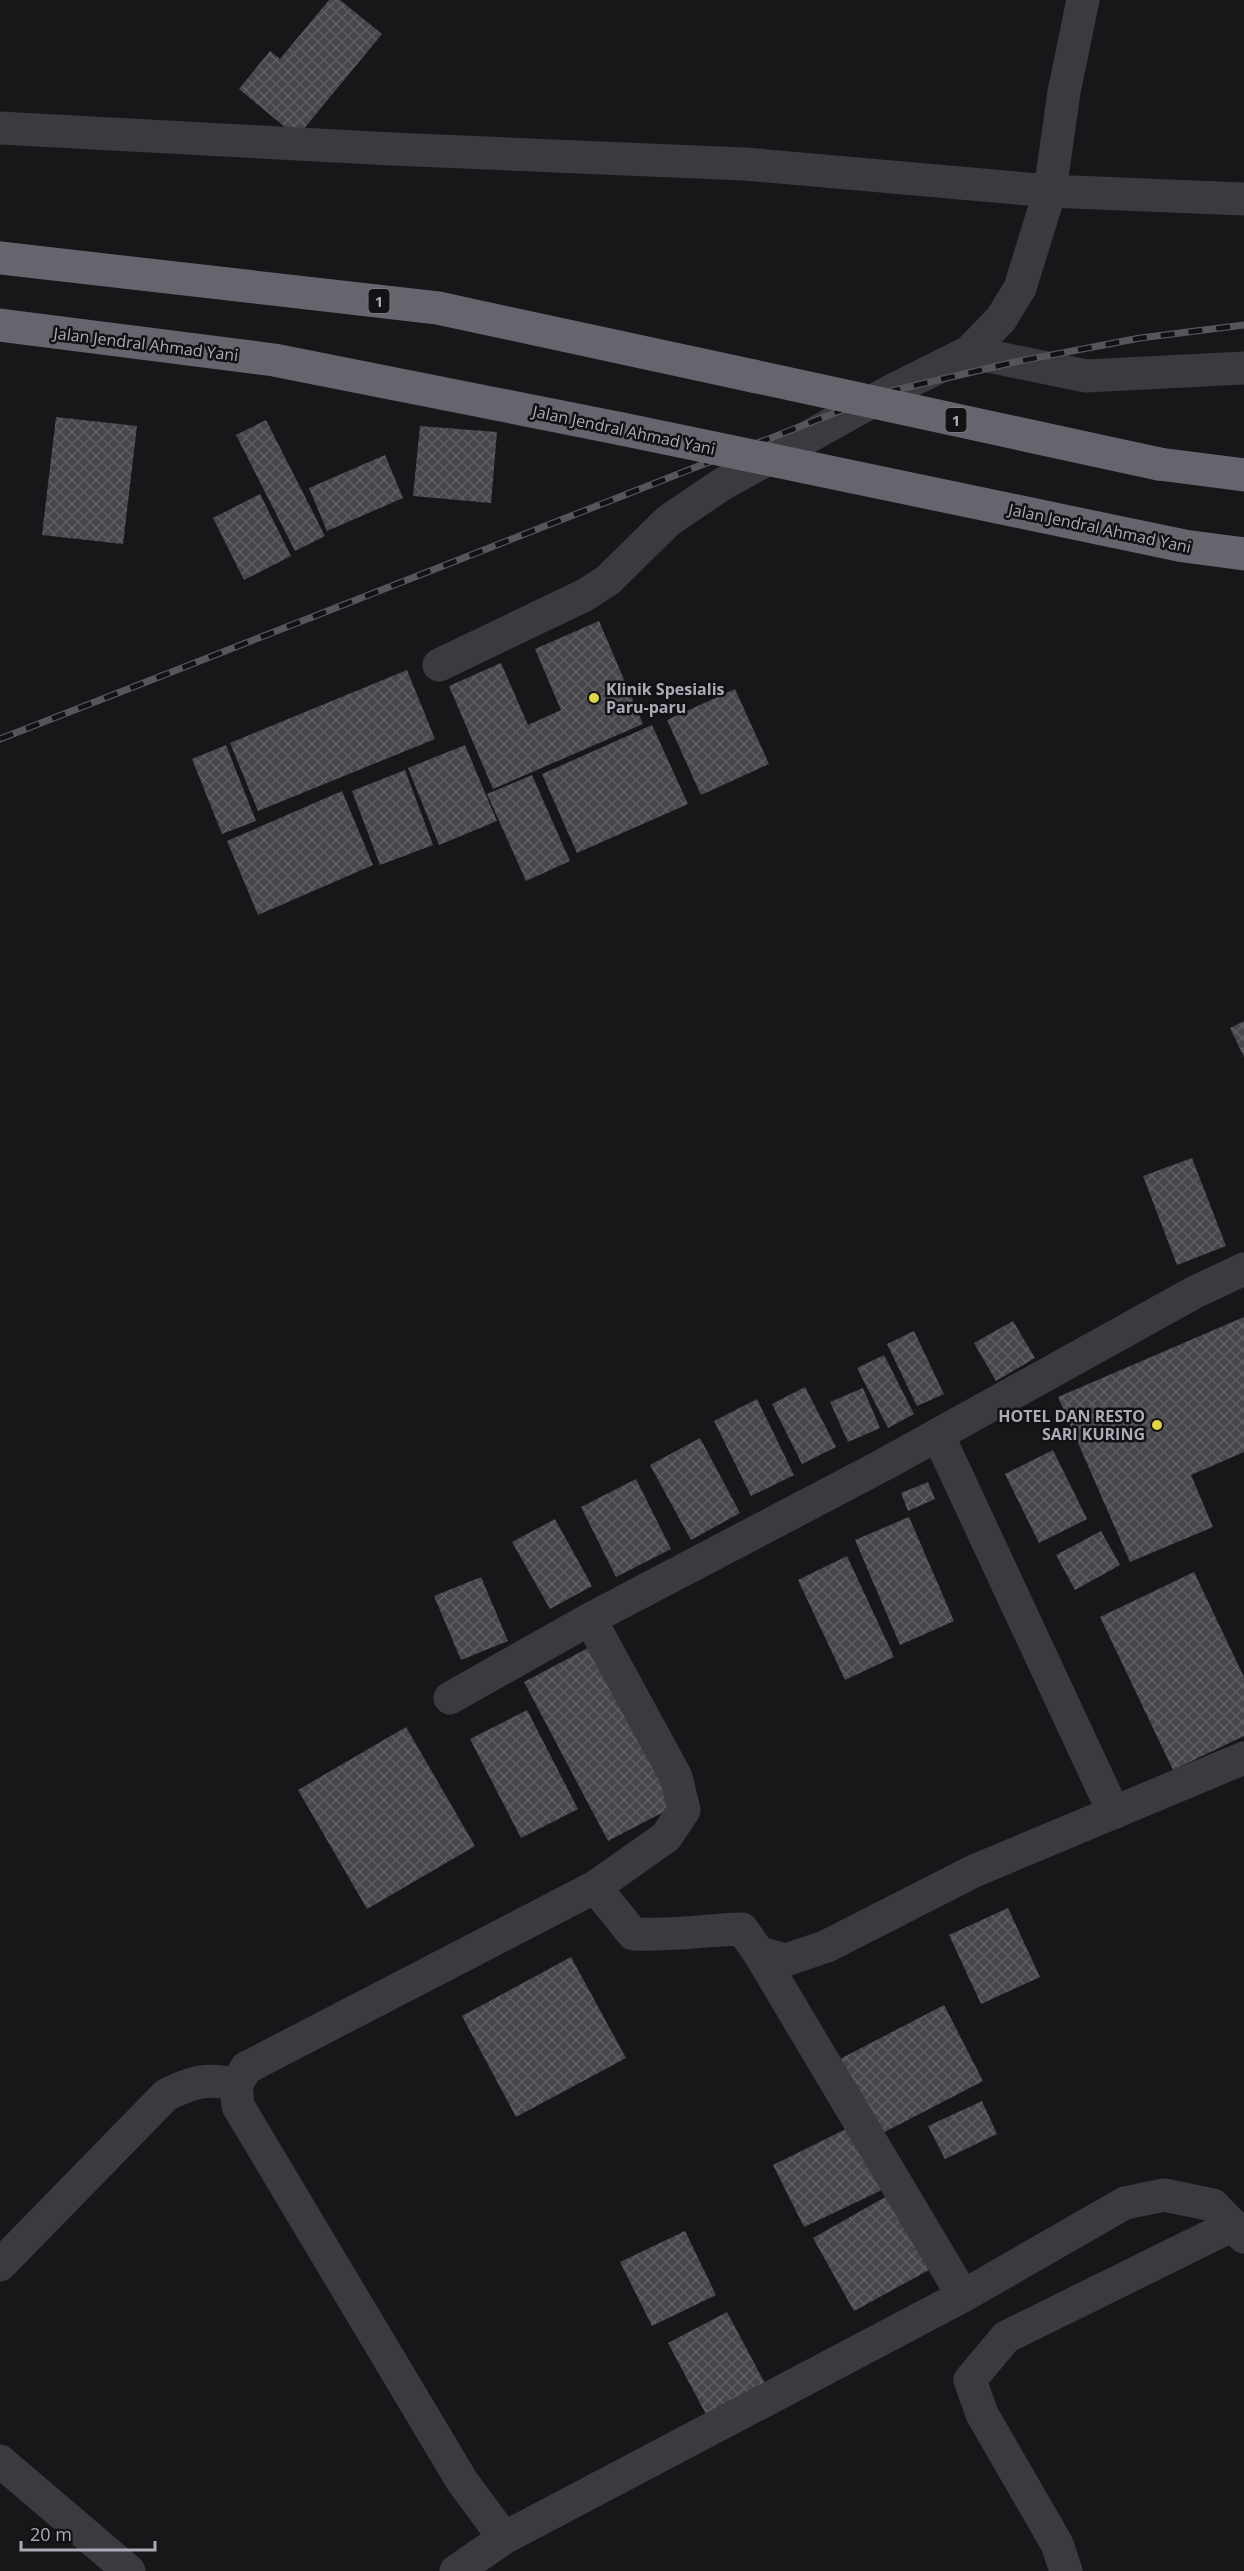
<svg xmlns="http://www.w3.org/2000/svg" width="1244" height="2571" font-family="'Open Sans',sans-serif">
<defs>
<pattern id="building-cross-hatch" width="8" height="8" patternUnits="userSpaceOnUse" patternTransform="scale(1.5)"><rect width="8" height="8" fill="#47464b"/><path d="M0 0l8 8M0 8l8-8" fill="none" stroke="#5f5e63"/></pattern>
</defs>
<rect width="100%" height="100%" fill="#171719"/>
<path fill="url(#building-cross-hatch)" d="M329 0H340L382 34 297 137 239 89 270 51 280 59Z
M56 417 137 426 123 544 42 535Z
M266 420 325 536 295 551 236 435Z
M420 426 497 432 491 503 413 496Z
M385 455 403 498 327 531 309 488Z
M260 494 291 556 244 580 213 518Z
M599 621 643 724 493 789 449 686 501 663 528 725 561 710 535 649Z
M407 670 435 739 258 811 230 743Z
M735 689 769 764 701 795 667 720Z
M652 725 688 804 577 853 542 774Z
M226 745 256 821 222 834 192 759Z
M465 745 497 821 439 845 408 768Z
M405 770 433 845 380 865 352 791Z
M532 775 570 861 526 881 487 794Z
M342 791 373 865 258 915 227 841Z
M1244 1021V1057L1230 1028Z
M1192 1158 1226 1246 1177 1265 1143 1176Z
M1244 1317V1452L1191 1475 1213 1527 1130 1562 1058 1397Z
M1013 1321 1035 1358 996 1381 974 1343Z
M914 1331 944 1394 917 1406 887 1344Z
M884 1355 914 1414 888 1428 857 1368Z
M805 1387 836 1447 802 1464 772 1404Z
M863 1388 880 1428 848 1442 830 1402Z
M757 1399 794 1475 751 1496 714 1421Z
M700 1438 740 1513 691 1540 650 1465Z
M1053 1450 1087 1519 1039 1543 1005 1474Z
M636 1479 671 1549 616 1577 581 1507Z
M928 1482 935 1499 908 1511 901 1493Z
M909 1517 954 1621 900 1645 855 1540Z
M555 1519 592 1586 550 1609 512 1542Z
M1101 1531 1120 1565 1075 1590 1056 1555Z
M847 1556 894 1657 845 1680 798 1580Z
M1194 1572 1244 1677V1736L1173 1770 1100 1617Z
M481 1577 508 1641 461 1660 434 1596Z
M590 1647 675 1806 608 1841 524 1682Z
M527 1710 578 1809 521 1838 470 1739Z
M406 1727 475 1846 367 1909 298 1790Z
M1008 1908 1040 1977 981 2004 949 1935Z
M571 1957 626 2058 516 2117 462 2016Z
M944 2005 983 2081 879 2135 840 2059Z
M982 2101 997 2134 945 2159 928 2126Z
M852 2126 884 2189 804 2227 773 2165Z
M887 2196 929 2270 854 2311 813 2238Z
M685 2231 716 2295 652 2326 620 2262Z
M727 2312 768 2389 709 2420 668 2343Z"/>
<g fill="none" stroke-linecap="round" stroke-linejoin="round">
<path stroke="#3b3a3f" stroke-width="33" d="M0 128 392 149 745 164 1050 191 1244 199
M969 352 1086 376 1244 368
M439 665 585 595 608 580 668 521 721 485 891 391 969 352 1001 319 1020 288 1050 191 1064 92 1083 0
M938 1435 1114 1813
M450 1698 590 1619 885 1464 1195 1292 1244 1269
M595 1887 633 1934C670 1936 706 1930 742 1929L759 1953 786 1960 827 1946 974 1871 1244 1758
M759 1953 963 2296
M0 2265 166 2095C192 2082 208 2077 236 2085
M0 2461 129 2571
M504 2538 963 2296 1125 2203 1164 2195 1213 2205 1244 2237
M456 2571 504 2538 462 2481 238 2106 236 2085 246 2068 595 1887 666 1837 684 1810 676 1777 590 1619
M1066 2571 1057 2544 982 2414 970 2380 1006 2337 1233 2225"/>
<path stroke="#65656e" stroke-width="33" d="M0 258 438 308 753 376
M0 325 274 360 622 429
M767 459 1184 546 1244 554
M1159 464 1244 475"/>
<g stroke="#55565c" stroke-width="7">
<path id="rail" d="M0 739 891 391 1015 362 1140 338 1244 325"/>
</g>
<use href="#rail" stroke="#121214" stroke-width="4.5" stroke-dasharray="14" stroke-linecap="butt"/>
<path stroke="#65656e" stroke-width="33" d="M753 376 1159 464
M622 429 767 459"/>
</g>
<g fill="#e0d548" stroke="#121214" stroke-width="2">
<circle cx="594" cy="698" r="6"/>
<circle cx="1157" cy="1425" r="6"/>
</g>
<g text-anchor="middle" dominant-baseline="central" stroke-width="5" stroke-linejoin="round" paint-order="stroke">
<g fill="#121214" stroke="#7c7d86" stroke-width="1.5">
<rect x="368.5" y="289" width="21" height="24" rx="4.5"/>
<rect x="945.5" y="408" width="21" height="24" rx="4.5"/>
</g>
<g font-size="15" font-weight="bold" fill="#aaabb7">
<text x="379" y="301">1</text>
<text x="956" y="420">1</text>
</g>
<g font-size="16" fill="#aaabb7" stroke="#121214">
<text transform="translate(146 344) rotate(7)">Jalan Jendral Ahmad Yani</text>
<text transform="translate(624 430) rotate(12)">Jalan Jendral Ahmad Yani</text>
<text transform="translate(1100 528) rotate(12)">Jalan Jendral Ahmad Yani</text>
</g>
<g font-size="16" font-weight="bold" fill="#aaabb7" stroke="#121214" text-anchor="start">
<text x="606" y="689">Klinik Spesialis<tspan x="606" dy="18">Paru-paru</tspan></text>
<text x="1145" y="1416" text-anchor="end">HOTEL DAN RESTO<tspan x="1145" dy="18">SARI KURING</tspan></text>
</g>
</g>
<path d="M21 2541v9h134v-9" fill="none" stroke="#aaabb7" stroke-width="3"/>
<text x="30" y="2541" font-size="18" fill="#aaabb7" stroke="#121214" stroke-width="4.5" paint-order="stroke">20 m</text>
</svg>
